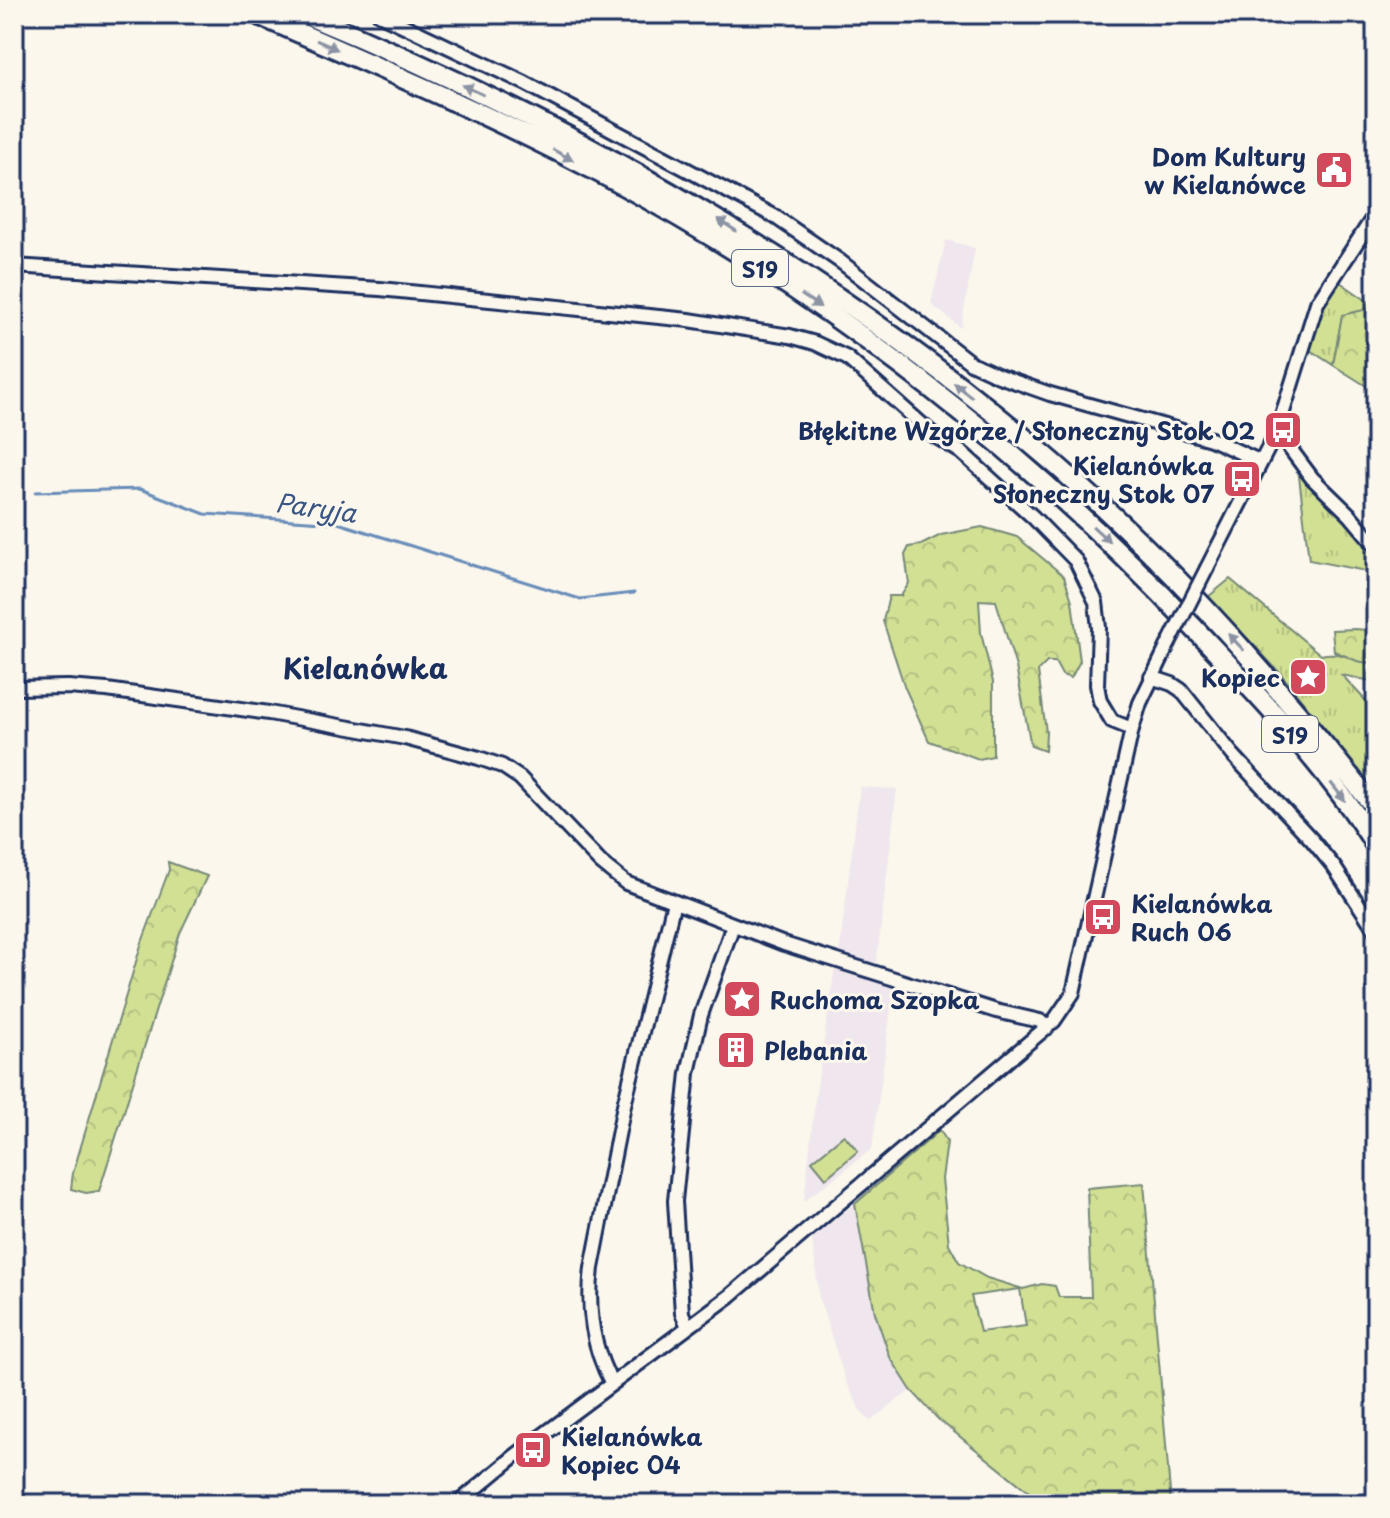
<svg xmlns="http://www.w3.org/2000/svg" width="1390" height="1518" font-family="'Playpen Sans',sans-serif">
<defs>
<pattern id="grass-tufts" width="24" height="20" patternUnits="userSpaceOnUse" patternTransform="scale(2)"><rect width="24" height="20" fill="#d1e093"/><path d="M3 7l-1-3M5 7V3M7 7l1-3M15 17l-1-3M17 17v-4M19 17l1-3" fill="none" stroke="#b3c081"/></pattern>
<pattern id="forest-crowns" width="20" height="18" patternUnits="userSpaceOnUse" patternTransform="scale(2)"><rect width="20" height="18" fill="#d1e093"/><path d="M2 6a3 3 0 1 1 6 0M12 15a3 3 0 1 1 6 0" fill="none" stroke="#b3c081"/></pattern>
</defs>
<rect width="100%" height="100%" fill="#fbf7ec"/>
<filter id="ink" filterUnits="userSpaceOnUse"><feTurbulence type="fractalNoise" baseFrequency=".0125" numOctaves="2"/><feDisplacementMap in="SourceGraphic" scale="16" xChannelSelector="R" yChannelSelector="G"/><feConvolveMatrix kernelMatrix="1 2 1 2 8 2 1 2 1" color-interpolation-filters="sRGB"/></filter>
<g filter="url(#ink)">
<path fill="#f0e6ed" d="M946 240 975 248 961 328 931 304Z
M860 787 897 789 876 967 839 954Z
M835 967 894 987 872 1149 804 1201 815 1100Z
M855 1204 875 1313 890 1357 911 1390 870 1421 860 1410 845 1379 819 1298 812 1238Z"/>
<path fill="url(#grass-tufts)" stroke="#768878" stroke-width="2" d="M1340 282 1376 307 1342 316 1333 365 1310 350C1316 327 1321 300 1340 282Z
M1298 468 1376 553V573L1309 560Z
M1230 579 1321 655C1340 650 1354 661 1373 664L1376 662V682L1342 675 1366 701 1376 703V792L1281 674 1208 597Z"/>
<path fill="url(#forest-crowns)" stroke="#768878" stroke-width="2" fill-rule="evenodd" d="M1376 307V392L1333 365 1342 315Z
M982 527 1017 537 1064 576 1072 601 1080 661 1071 678 1062 675 1055 662H1047L1038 671 1046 732 1045 751 1031 746 1016 667 996 601 979 600 981 633 993 682V756L979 759 929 741 905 688 883 621 889 596H901L909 583 905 555 909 547 921 545 941 535Z
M1356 629 1376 631V662L1374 664 1357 661 1334 651 1332 630Z
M168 862 207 876 180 933 99 1191 86 1193 71 1189 73 1173 141 945 169 870Z
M940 1130 947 1142 942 1179 949 1244 959 1262 987 1278 1023 1289 1042 1284 1055 1286 1059 1297H1091L1087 1188 1144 1183 1171 1504H1044L938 1419 911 1390 890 1357 875 1313 855 1204ZM1020 1289 1026 1326 980 1332 971 1296Z"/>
<path fill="#d1e093" stroke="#768878" stroke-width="2" d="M844 1135 858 1151 826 1178 812 1161Z"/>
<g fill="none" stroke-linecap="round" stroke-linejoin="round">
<path stroke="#678cb9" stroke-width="3" d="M35 492 140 489 205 514 338 523 580 599 634 593
M14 493H18"/>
<g stroke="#1b2f5e" stroke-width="18">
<path id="minor" d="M379 14 525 83 774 216 841 262 971 363 999 376 1050 394 1211 439 1261 462
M14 266 380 289 689 320 790 336 815 343 847 358 935 436 961 452 1033 517 1076 561 1096 602 1099 628 1097 685 1100 701 1112 721 1132 729
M1277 431 1312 478 1350 515 1376 546
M1207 568 1277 431 1317 303 1376 213
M1151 677 1172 684 1181 690 1233 755 1312 840 1334 867 1376 931
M14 688 68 687 107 690 269 713 405 738 479 758 502 766 520 778 601 863 626 883 784 944 996 1011 1040 1021 1047 1028
M688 1327 682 1313 675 1201 688 1073 701 1015 733 925
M612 1384C593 1349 587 1308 592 1268L624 1105 674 902
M457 1504 515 1456 730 1296 1054 1021 1073 993 1132 729 1140 703 1167 647"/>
</g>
<g stroke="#1b2f5e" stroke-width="24">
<path id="highway" d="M256 14C378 67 500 119 617 182 832 299 1026 451 1194 628 1257 694 1329 769 1376 846
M304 14C597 135 869 292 1103 507 1203 599 1292 703 1376 809"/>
</g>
<use href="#minor" stroke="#fbf7ec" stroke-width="12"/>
<use href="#highway" stroke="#fbf7ec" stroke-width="18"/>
<g stroke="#1b2f5e" stroke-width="18" stroke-linecap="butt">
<path id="minor-bridge" d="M1167 647 1207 568"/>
</g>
<use href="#minor-bridge" stroke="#fbf7ec" stroke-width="12"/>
</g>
<defs><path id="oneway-solid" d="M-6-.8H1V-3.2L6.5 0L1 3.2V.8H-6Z" transform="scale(2)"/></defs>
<g fill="#8b93a5">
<use href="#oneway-solid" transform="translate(327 45) rotate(24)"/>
<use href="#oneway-solid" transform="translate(473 90) rotate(-155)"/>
<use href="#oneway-solid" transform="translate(563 155) rotate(28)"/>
<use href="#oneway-solid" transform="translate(727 225) rotate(-147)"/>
<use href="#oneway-solid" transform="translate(811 301) rotate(33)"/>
<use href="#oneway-solid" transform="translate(963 390) rotate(-142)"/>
<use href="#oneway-solid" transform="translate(1101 534) rotate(43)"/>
<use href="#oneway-solid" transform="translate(1236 642) rotate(-133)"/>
<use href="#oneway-solid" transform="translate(1338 792) rotate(52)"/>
</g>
</g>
<defs>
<g id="civic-square" transform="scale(2)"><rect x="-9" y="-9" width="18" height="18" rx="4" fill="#d1495b" stroke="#fbf7ec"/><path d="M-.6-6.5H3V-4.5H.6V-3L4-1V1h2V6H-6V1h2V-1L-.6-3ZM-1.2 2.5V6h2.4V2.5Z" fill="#fff"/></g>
<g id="bus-square" transform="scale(2)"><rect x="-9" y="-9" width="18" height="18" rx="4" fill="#d1495b" stroke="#fbf7ec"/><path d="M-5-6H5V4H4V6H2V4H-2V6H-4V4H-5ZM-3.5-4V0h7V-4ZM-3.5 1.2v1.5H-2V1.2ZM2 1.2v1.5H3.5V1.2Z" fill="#fff"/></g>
<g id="sight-square" transform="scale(2)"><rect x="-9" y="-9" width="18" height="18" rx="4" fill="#d1495b" stroke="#fbf7ec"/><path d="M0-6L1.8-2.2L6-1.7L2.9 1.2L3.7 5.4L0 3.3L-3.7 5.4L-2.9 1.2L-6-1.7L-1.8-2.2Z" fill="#fff"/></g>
<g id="building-square" transform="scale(2)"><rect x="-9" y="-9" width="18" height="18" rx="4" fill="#d1495b" stroke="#fbf7ec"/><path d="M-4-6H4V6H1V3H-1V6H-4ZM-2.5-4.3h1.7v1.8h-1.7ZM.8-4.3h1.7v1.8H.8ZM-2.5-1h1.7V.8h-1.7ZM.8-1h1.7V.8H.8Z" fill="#fff"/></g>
</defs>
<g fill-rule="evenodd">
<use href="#civic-square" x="1334" y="170"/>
<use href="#bus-square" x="1283" y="430"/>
<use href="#bus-square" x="1242" y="479"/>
<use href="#sight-square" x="1308" y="677"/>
<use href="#bus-square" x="1103" y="917"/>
<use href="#sight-square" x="742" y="999"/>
<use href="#building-square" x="736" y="1050"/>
<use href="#bus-square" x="533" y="1450"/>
</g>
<g text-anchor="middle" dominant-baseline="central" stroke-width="6" stroke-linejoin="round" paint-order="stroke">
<g fill="#fbf7ec" stroke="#5e6b89" stroke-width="2">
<rect x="732" y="250" width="56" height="36" rx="6"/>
<rect x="1262" y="716" width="56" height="36" rx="6"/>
</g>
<g font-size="22" font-weight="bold" fill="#1b2f5e">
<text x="760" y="268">S19</text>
<text x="1290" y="734">S19</text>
</g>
<g font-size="24" font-weight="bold" fill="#1b2f5e" stroke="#fbf7ec" text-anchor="end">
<text x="1306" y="156">Dom Kultury<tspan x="1306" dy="28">w Kielanówce</tspan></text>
<text x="1255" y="430">Błękitne Wzgórze / Słoneczny Stok 02</text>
<text x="1214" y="465">Kielanówka<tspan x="1214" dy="28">Słoneczny Stok 07</tspan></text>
<text x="1280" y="677">Kopiec</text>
<text x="1131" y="903" text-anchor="start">Kielanówka<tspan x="1131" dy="28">Ruch 06</tspan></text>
<text x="770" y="999" text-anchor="start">Ruchoma Szopka</text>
<text x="764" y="1050" text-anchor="start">Plebania</text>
<text x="561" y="1436" text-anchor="start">Kielanówka<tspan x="561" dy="28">Kopiec 04</tspan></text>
</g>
<g font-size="26" font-style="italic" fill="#3a5684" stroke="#fbf7ec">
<text transform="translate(316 507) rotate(8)">Paryja</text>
</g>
<g font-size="28" font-weight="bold" fill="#1b2f5e" stroke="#fbf7ec">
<text x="365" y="667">Kielanówka</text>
</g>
</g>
<rect width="1390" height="1518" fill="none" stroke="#fbf7ec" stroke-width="48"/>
<rect x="24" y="24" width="1342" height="1470" fill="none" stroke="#1b2f5e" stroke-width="3" filter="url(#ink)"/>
</svg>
